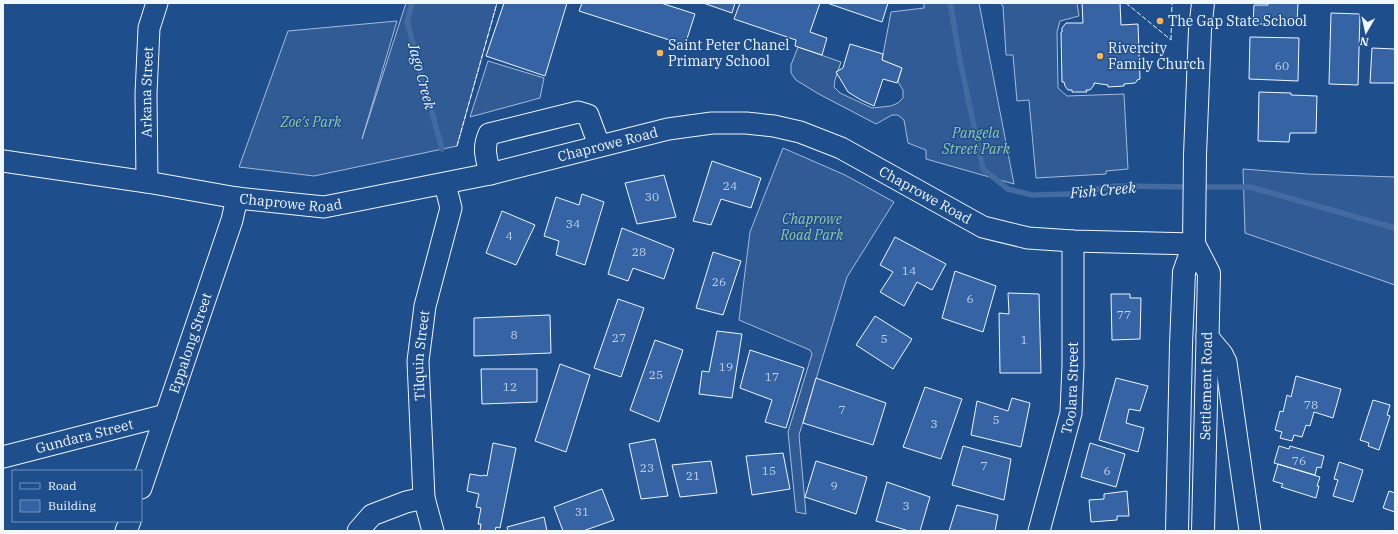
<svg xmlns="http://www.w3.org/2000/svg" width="1398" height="534" font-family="'IBM Plex Serif',serif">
<rect width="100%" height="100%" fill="#1f4e8c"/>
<path fill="#305b95" stroke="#a8bbd7" d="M406 3H497L457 146 314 176 239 167 288 31 397 21 362 139Z
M924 3H979L1014 184 926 159V150L908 143 904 120 898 115H892L876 124 817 93 796 80 791 73V65L798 47 841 62 835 80 834 87 840 93 872 108 891 106 898 103 903 98V90L898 82 902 68 882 60 891 12 924 8Z
M1000 3H1077L1079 16 1060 21 1057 32 1058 88 1067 96 1124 94 1128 169 1106 171V174L1036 178 1029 100 1017 101 1013 55H1006L1003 6Z
M488 61 544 78 540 98 470 117Z
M783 148 845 175 894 202 847 277 799 435 806 514 796 512 788 432 812 354 810 350 739 320 750 232Z
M1243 169 1308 174 1395 177V285L1245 233Z"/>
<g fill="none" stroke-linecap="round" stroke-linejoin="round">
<path stroke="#446ba0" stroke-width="5.5" d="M412 3 407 22 442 149
M950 3 960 60 983 169 1008 189 1032 195 1068 194 1116 186 1190 187
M1199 187H1250L1395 228"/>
</g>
<path fill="#3563a3" stroke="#f2f6ff" d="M504 3H567L545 76 486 56Z
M582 3H661L695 14 685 45 579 11Z
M703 3H735L732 13Z
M740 3H820L810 32 827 38 822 55 795 46 796 40 734 19Z
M827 3H888L882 22Z
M1082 3H1120L1121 25 1138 24 1140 79 1137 80V81L1135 83 1124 84V86L1108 87V85L1094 83V85L1090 90H1086L1087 92H1072V90H1068L1065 86 1064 82H1062L1061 32H1062V28L1066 23H1083Z
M1268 3H1298L1297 24H1253L1254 5H1268Z
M1331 13 1360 14 1358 85 1329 84Z
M1250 37 1299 38 1298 81 1249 79Z
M850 44 883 54 882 60 902 68 897 83 883 79 874 106 861 100 848 92 836 72 843 68Z
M1372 48 1395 49V83H1370Z
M1259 92 1291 93V95L1317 96 1316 133H1290L1289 142 1258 141Z
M712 161 761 178 751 208 721 199 711 225 693 221Z
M664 175 676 217 637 224 625 183Z
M582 194 604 202 585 265 556 255 559 241 544 236 556 197 579 205Z
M502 211 535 225 516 265 486 253Z
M622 228 674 249 664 279 633 268 628 281 608 274Z
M895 237 946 264 932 290 917 282 904 306 880 292 893 272 880 265Z
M713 252 741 261 723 315 696 308Z
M955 271 996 286 983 332 942 318Z
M1008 293 1039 294 1041 373H1000L999 313 1009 314Z
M1111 294H1130V298H1141L1140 339 1112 340Z
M618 299 644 308 621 377 594 368Z
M550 315 551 353 474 356V318Z
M875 316 912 339 893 369 856 345Z
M717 331 742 334 732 398 699 394 702 371 709 372Z
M655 340 683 350 659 422 630 410Z
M750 350 804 368 786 428 765 422 772 400 740 388Z
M560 364 590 375 566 452 535 441Z
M481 369H537V402L482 404Z
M1296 376 1341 389 1333 418 1314 412 1310 426 1306 425 1302 437 1294 435 1292 441 1280 438 1282 432 1275 430 1280 411 1283 412 1287 395 1291 397Z
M816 378 886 403 873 445 803 423Z
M1116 378 1148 386 1140 411 1129 409 1126 423 1144 428 1138 452 1099 440Z
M925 387 962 399 941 459 903 447Z
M1012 398 1030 403 1021 447 971 435 977 401 1008 411Z
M1373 400 1390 405 1387 415 1390 416 1379 450 1368 446 1369 443 1360 440Z
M655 439 668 496 641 499 629 444Z
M493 443 516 448 500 528 496 527 495 531H480L481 524H478L481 508 476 507 479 494 467 491 470 474 482 476 483 475 487 476Z
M1090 443 1125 454 1116 487 1081 477Z
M963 446 1011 459 1004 500 952 485Z
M1279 446 1289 449 1290 446 1324 456 1321 468 1317 467 1315 475 1274 463Z
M783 453 790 489 752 495 746 456Z
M711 461 717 493 680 497 672 465Z
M816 461 867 477 856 514 805 497Z
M1339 462 1363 470 1353 502 1333 496 1338 480 1334 479Z
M1278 464 1320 477 1317 486H1319L1316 498 1281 487 1283 484 1273 481Z
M887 482 930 497 920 531H909L876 521Z
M602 489 614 520 583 531H563L554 507Z
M1127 491 1129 516H1117V520L1091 522 1089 500 1104 499V494Z
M1389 491 1395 493V512L1383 508Z
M957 505 998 515 995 531H949Z
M544 517 547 531H508L507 527Z"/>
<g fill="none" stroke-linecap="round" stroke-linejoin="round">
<g stroke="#f2f6ff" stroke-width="23">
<g id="minor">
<path id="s1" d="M3 161 147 182 237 198 324 207 490 174 668 129 712 123H746L774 126 800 132 841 148 983 227 1028 238 1073 241 1194 244"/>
<path d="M490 174C487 159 482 149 489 134L578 112 588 115 599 145"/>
<path id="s2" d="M147 182 146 94 149 28 157 3"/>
<path d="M1207 336 1222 354 1226 362 1250 531"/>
<path id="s3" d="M3 457 166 415"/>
<path id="s4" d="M141 488 232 220 237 198"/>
<path d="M126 531 130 521"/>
<path d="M358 531 372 515 406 502 424 498"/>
<path id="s5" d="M433 531 424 498 418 361 425 306 451 208 445 184"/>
<path id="s6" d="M1039 531 1071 413 1073 365V241"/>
</g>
</g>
<g stroke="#f2f6ff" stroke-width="24">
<path id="major" d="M1194 244 1209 273 1203 531
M1177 531 1181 345 1184 272 1194 244 1195 155 1200 30 1203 3"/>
</g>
<use href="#minor" stroke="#1f4e8c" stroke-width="21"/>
<use href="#major" stroke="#1f4e8c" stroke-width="22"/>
<path stroke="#f2f6ff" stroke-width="1" stroke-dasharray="5 2" stroke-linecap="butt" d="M1126 3 1171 40
M1171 40 1172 3
M457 146 497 3"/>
</g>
<g fill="#ffb74d" stroke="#1f4e8c" stroke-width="1.5">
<circle cx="1160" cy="21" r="4"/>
<circle cx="660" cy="53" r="4"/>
<circle cx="1100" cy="56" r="4"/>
</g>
<g text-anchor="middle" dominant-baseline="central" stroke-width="3" stroke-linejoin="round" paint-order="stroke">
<g font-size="12" fill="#c3d1e8">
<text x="1282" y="65">60</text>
<text x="730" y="185">24</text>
<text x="652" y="196">30</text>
<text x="573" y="223">34</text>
<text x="509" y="235">4</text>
<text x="639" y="251">28</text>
<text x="909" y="270">14</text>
<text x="719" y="281">26</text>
<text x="970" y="298">6</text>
<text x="1124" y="314">77</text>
<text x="514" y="334">8</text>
<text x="619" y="337">27</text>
<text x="884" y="338">5</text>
<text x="1024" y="339">1</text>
<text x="726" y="366">19</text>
<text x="656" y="374">25</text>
<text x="772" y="376">17</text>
<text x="510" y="386">12</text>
<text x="1311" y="404">78</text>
<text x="842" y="409">7</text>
<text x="996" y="419">5</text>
<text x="934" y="423">3</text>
<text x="1299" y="460">76</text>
<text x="984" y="465">7</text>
<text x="647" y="467">23</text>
<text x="769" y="470">15</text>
<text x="1107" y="470">6</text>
<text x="693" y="475">21</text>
<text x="834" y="485">9</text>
<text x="906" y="505">3</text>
<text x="582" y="511">31</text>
</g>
<g font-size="14" fill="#f2f6ff" stroke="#1f4e8c" text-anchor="start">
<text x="1168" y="21">The Gap State School</text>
<text x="668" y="45">Saint Peter Chanel<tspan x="668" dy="16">Primary School</tspan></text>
<text x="1108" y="48">Rivercity<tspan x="1108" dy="16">Family Church</tspan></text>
</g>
<g font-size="14" fill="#f2f6ff" stroke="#1f4e8c">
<text stroke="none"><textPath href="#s2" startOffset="90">Arkana Street</textPath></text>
<text stroke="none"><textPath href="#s1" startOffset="615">Chaprowe Road</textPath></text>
<text stroke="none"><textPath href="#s1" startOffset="951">Chaprowe Road</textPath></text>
<text stroke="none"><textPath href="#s1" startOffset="291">Chaprowe Road</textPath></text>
<text stroke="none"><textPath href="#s4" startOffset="153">Eppalong Street</textPath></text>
<text stroke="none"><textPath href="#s5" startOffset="177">Tilquin Street</textPath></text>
<text transform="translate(1206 386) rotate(-89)">Settlement Road</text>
<text stroke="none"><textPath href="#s6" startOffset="147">Toolara Street</textPath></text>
<text stroke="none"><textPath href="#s3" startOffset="84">Gundara Street</textPath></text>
</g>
<g font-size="14" font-style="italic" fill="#97c8a6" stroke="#1f4e8c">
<text x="311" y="122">Zoe's Park</text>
<text x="976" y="133">Pangela<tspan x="976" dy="16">Street Park</tspan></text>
<text x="812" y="219">Chaprowe<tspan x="812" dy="16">Road Park</tspan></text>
</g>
<g font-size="15" font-style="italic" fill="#f2f6ff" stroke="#1f4e8c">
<text transform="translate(422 76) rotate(75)">Jago Creek</text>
<text transform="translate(1103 190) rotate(-5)">Fish Creek</text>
</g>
</g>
<rect width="1398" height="534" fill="none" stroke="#f2f6ff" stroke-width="8"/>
<rect x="12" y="470" width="130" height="52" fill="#1f4e8c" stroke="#7391ba"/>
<rect x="20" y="483" width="20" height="6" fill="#1f4e8c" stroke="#7391ba"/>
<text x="48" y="490" font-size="12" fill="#f2f6ff">Road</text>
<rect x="20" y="500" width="20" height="12" fill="#3563a3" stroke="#7391ba"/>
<text x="48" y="510" font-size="12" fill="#f2f6ff">Building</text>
<g transform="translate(1366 32) rotate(189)" stroke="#1f4e8c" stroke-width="3" paint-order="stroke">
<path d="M0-3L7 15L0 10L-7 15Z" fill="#f2f6ff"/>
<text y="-6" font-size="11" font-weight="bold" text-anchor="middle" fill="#f2f6ff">N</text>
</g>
</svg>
